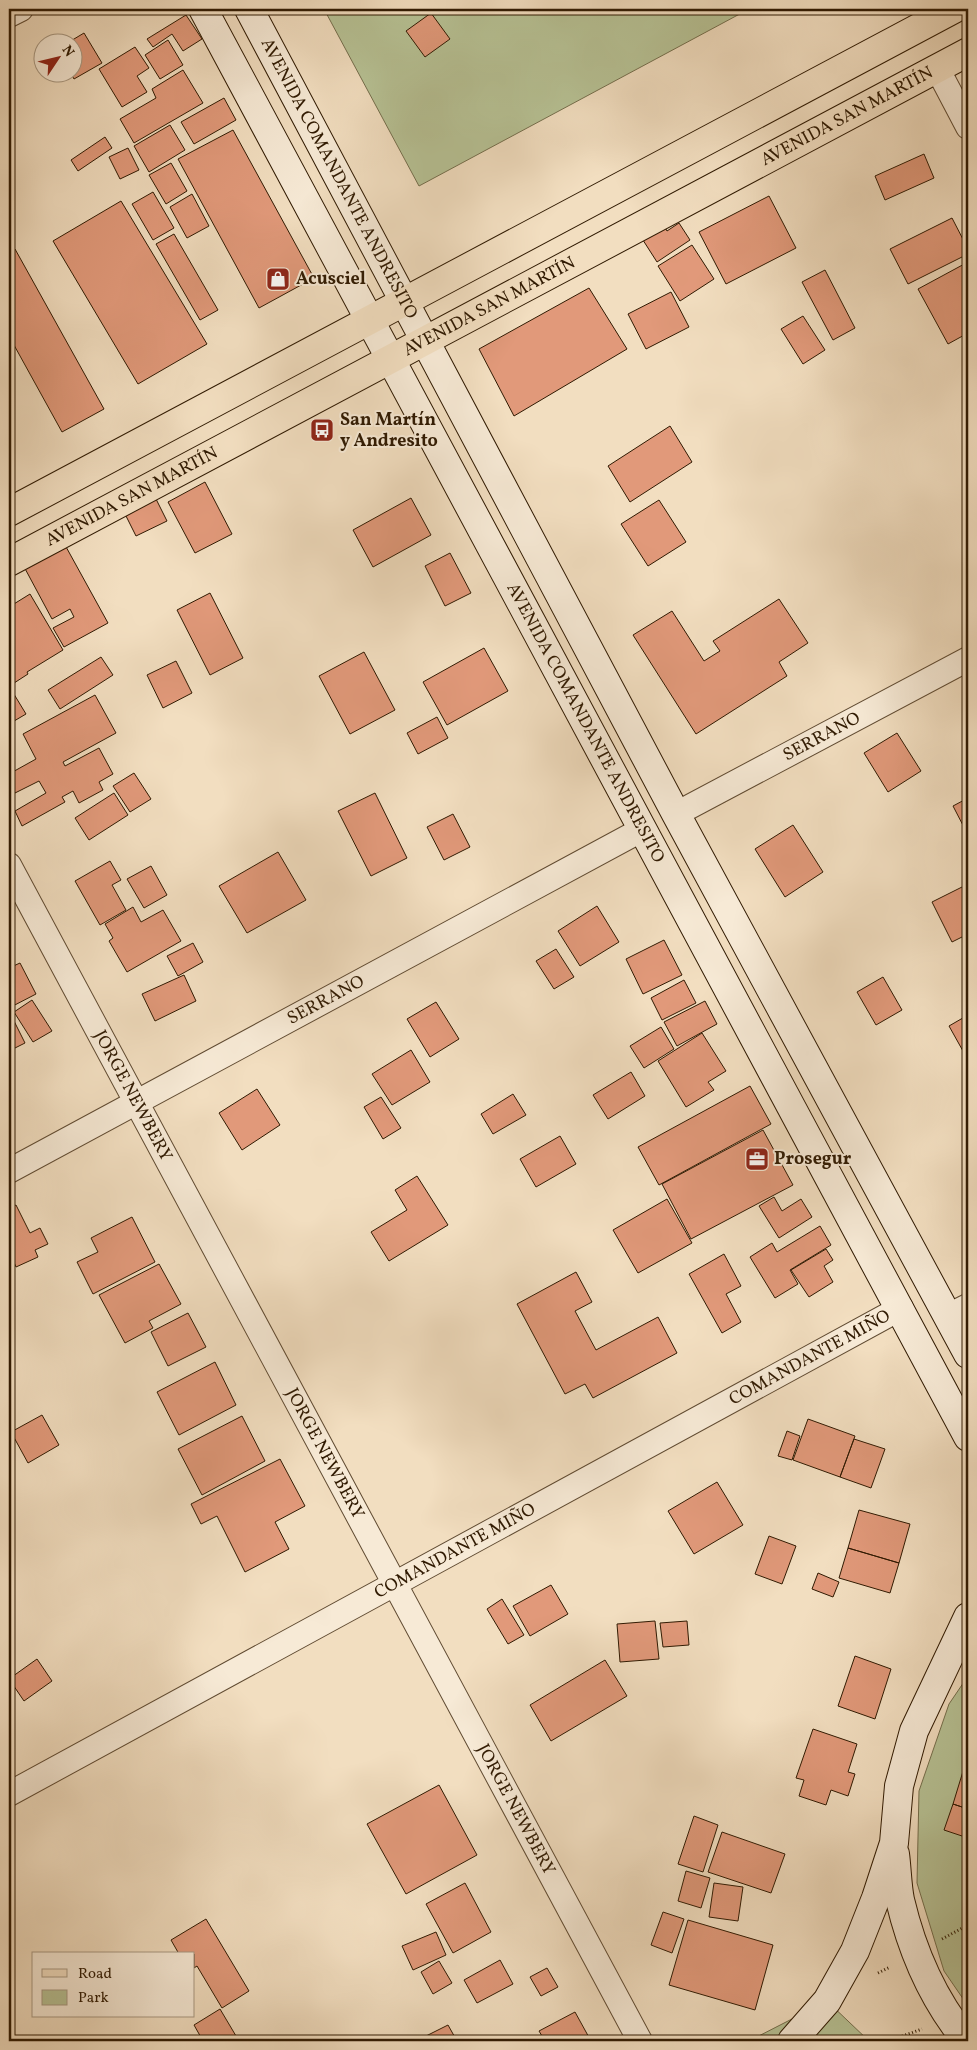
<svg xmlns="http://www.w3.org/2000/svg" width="977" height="2050" font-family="Vollkorn,serif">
<rect width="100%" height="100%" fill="#f2dec0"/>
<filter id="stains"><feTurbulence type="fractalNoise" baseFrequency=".004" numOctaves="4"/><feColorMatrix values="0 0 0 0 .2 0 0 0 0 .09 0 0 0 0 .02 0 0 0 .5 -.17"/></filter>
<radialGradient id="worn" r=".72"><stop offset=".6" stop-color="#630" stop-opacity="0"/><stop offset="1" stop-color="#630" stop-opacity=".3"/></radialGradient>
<path fill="#b7c295" stroke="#746e4c" d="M324 9H749L419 186Z
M968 1676V2006L944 1971 917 1883 919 1791 949 1704Z
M827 2001 869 2041H749Z"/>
<path fill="#e1997a" stroke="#301a02" d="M431 13 450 39 425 57 406 31Z
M186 15 202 39 183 51 172 34 153 47 147 39Z
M84 33 102 63 74 79 70 72H72V42H69Z
M168 40 183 65 160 79 145 55Z
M135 47 149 68 137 76 147 92 122 107 99 69Z
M183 70 203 103 134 143 120 119 156 98 152 89Z
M224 98 236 120 194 144 181 122Z
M170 125 185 150 149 172 134 146Z
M233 130 314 278 259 308 178 159Z
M105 137 112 148 78 171 71 160Z
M128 148 139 170 120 179 109 157Z
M924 154 934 178 885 200 875 176Z
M171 163 187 191 166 204 149 175Z
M153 192 174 228 153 240 132 204Z
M192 194 209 226 187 238 170 207Z
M769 196 796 248 726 284 699 232Z
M121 201 207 344 138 384 53 241Z
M952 218 968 249V254L908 284 890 249Z
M679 223 690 240 657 262 641 237 663 224 667 231Z
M174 234 218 310 200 320 156 244Z
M692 245 714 279 680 301 658 266Z
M15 249 104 409 62 432 9 336V253Z
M968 262V333L948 344 918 289Z
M825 270 855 328 833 340 802 282Z
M589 288 627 349 514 416 479 349Z
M671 292 689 327 646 349 628 314Z
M803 316 825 350 803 364 781 329Z
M670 426 692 462 630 502 608 466Z
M205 482 232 534 195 553 168 502Z
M154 495 167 521 136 536 123 510Z
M411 498 431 535 373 567 353 530Z
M659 500 686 542 648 566 621 524Z
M65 545 108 623 64 647 53 628 74 617 70 609 52 619 22 563Z
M450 553 471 593 445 606 425 566Z
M210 593 243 658 210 675 177 610Z
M30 594 63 650 27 672 28 674 11 685 9 681V607Z
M779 599 808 643 779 662 787 676 696 734 633 635 672 611 704 661 720 651 713 641Z
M484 648 508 691 447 725 423 682Z
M364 652 395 710 350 734 319 676Z
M101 657 113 675 60 709 48 690Z
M176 661 192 693 163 708 147 675Z
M9 686 26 714 9 724Z
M95 695 116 733 63 762 65 766 99 748 113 774 99 782 103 790 79 803 73 791 62 797 65 802 22 826 15 811 46 793 39 781 15 793 9 781V774L36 759 23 734Z
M437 717 448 738 418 754 407 733Z
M897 733 921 771 888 792 864 753Z
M134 773 151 799 130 812 113 786Z
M114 793 128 815 89 840 75 818Z
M375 793 407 858 371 876 338 811Z
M968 798V835L953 806Z
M453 814 470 847 444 860 427 827Z
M793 825 823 872 785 897 755 849Z
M278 852 306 900 247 933 219 886Z
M110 861 121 880 112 885 126 910 100 925 75 881Z
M151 866 167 895 144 908 127 879Z
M968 884V934L952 942 932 902Z
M597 906 619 942 580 966 558 931Z
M133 907 141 922 163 910 181 941 127 972 109 941 113 938 105 924Z
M664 940 682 975 643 994 626 959Z
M193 943 203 962 178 976 167 956Z
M556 949 574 977 554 989 536 961Z
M20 963 36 994 9 1008V968Z
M184 975 196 1001 155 1021 142 994Z
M883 977 902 1010 876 1025 857 992Z
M684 980 696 1003 662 1020 651 998Z
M32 1000 52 1031 33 1042 14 1012Z
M705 1001 717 1024 677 1046 664 1022Z
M436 1002 459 1039 430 1057 407 1019Z
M9 1011 25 1043 9 1051Z
M968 1015V1060L949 1026Z
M661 1027 674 1049 644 1068 630 1046Z
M702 1033 726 1071 708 1082 714 1090 686 1107 658 1061Z
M411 1050 430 1082 392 1105 372 1074Z
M631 1072 645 1096 608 1119 593 1095Z
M750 1086 771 1124 659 1185 638 1147Z
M257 1089 280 1125 242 1150 219 1113Z
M513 1094 526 1115 493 1134 481 1114Z
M381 1097 401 1128 383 1139 364 1107Z
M763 1130 793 1185 691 1239 662 1184Z
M560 1136 576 1164 536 1187 520 1159Z
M417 1176 448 1225 389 1261 371 1232 407 1210 395 1190Z
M774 1197 782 1211 801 1199 812 1217 779 1238 759 1206Z
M667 1199 692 1243 638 1273 613 1230Z
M16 1205 30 1233 40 1228 48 1244 35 1250 38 1257 16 1267 9 1250V1208Z
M132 1217 155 1262 93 1294 77 1262 98 1252 91 1238Z
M820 1226 831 1245 790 1270 798 1284 775 1298 750 1257 772 1243 777 1252Z
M826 1249 833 1260 824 1266 833 1282 809 1297 791 1270Z
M724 1254 741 1286 726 1294 741 1322 722 1333 689 1274Z
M159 1264 181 1304 149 1321 153 1328 125 1343 99 1295Z
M576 1272 592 1302 575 1311 596 1350 658 1317 677 1353 593 1398 585 1384 565 1394 517 1304Z
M188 1313 206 1347 168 1366 151 1332Z
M215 1362 236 1405 179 1435 157 1392Z
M42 1415 59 1445 28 1463 11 1432Z
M242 1416 265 1461 202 1495 178 1449Z
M808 1419 855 1436 840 1477 793 1460Z
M787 1431 800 1436 792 1460 778 1456Z
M854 1439 885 1449 871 1488 840 1477Z
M280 1459 305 1506 275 1522 289 1549 245 1572 217 1516 201 1524 191 1504Z
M717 1482 743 1525 694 1554 668 1511Z
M859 1510 910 1524 899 1563 848 1548Z
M769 1536 796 1546 782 1584 755 1574Z
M848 1548 899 1563 890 1593 839 1578Z
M818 1573 839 1582 833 1597 812 1589Z
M551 1585 568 1614 530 1636 513 1606Z
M502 1599 524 1635 508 1644 487 1609Z
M655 1621 659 1659 620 1662 617 1624Z
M687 1621 689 1645 663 1647 660 1623Z
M855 1656 891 1669 875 1719 838 1706Z
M37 1659 52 1681 24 1701 9 1679Z
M605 1660 627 1696 551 1741 530 1705Z
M813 1729 857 1744 848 1772 855 1774 848 1796 831 1790 826 1805 799 1796 804 1780 796 1778Z
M968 1755V1809L953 1804Z
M439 1785 477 1855 406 1894 367 1824Z
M953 1804 968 1809V1838L944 1830Z
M694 1816 718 1825 703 1872 678 1864Z
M722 1832 785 1854 771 1893 708 1872Z
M686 1871 710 1878 701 1908 678 1901Z
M465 1883 491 1932 453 1953 426 1904Z
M714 1883 743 1887 738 1921 709 1917Z
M663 1912 684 1919 672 1953 651 1945Z
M206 1919 249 1991 222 2008 197 1966 194 1968V1954H179L171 1940Z
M688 1920 773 1945 755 2010 669 1985Z
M436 1932 446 1955 413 1970 402 1946Z
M500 1960 513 1984 477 2003 464 1980Z
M439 1961 452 1983 433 1994 421 1972Z
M547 1968 558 1987 541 1996 530 1977Z
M220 2009 239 2041H203L194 2025Z
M575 2012 591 2041H545L539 2031Z
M448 2025 457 2041H416Z"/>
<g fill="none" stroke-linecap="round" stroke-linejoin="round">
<g stroke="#604b32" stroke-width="26">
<g id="street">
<path d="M9 15 21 9"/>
<path d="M937 68 968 127"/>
<path id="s1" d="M676 814 968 659"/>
<path id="s2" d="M9 865 640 2041"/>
<path id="s3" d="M9 1171 643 829"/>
<path d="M948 1316 968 1306"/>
<path id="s4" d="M9 1794 901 1308"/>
</g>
</g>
<g stroke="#301a02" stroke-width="30">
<g id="secondary">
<path id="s5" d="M203 9 968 1437"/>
<path id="s6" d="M249 9 676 814 968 1354"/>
<path d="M895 1854C897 1869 897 1885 900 1900 912 1951 934 2001 967 2041"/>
<path d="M792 2041 827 2001 855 1951 876 1898 894 1843 899 1786 914 1731 968 1617"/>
</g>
</g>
<g stroke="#301a02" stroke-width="30">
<g id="primary">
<path d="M9 512 954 9"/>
<path id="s7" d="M9 562 968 52"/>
</g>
</g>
<path stroke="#301a02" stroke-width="3" stroke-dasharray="1 2.5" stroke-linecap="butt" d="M942 1939 968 1925
M878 1973 890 1967
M889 2041 922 2029
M915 2041 926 2036"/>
<use href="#street" stroke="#f7ead6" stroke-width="24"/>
<use href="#secondary" stroke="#f7ead6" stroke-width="28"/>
<use href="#primary" stroke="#f2dec0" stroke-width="28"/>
</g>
<defs>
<g id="shop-square" transform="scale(1.25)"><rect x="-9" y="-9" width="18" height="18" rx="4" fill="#8f2418" stroke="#f7ead6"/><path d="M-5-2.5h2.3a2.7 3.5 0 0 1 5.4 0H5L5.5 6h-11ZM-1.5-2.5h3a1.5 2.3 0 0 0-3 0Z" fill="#fff"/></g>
<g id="bus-square" transform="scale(1.25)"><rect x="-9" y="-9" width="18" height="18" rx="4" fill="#8f2418" stroke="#f7ead6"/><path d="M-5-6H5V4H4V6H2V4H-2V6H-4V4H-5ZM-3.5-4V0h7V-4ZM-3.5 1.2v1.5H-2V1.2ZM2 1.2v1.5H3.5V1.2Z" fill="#fff"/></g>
<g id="office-square" transform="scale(1.25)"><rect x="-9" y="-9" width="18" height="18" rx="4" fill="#8f2418" stroke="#f7ead6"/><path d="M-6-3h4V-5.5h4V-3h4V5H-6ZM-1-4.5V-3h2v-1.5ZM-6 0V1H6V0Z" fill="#fff"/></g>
</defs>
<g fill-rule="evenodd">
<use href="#shop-square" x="278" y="279"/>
<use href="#bus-square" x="322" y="430"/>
<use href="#office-square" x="757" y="1159"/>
</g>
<g text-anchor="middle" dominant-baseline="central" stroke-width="4" stroke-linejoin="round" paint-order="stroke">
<g font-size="18" fill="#301a02" stroke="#f7ead6">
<text stroke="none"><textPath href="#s7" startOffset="949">AVENIDA SAN MARTÍN</textPath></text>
<text stroke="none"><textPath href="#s6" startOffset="192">AVENIDA COMANDANTE ANDRESITO</textPath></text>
<text stroke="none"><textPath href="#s7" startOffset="544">AVENIDA SAN MARTÍN</textPath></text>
<text stroke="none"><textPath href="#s7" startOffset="139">AVENIDA SAN MARTÍN</textPath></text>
<text stroke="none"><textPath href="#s5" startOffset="810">AVENIDA COMANDANTE ANDRESITO</textPath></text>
<text stroke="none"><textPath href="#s1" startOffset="165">SERRANO</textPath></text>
<text stroke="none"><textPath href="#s3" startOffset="360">SERRANO</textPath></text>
<text stroke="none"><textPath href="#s2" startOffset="262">JORGE NEWBERY</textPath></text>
<text stroke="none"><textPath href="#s4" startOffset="912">COMANDANTE MIÑO</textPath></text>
<text stroke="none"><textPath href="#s2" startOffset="668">JORGE NEWBERY</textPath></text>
<text stroke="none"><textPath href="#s4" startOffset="508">COMANDANTE MIÑO</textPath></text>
<text stroke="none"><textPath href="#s2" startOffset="1072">JORGE NEWBERY</textPath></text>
</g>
<g font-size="18" font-weight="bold" fill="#301a02" stroke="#f7ead6" text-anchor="start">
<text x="296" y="279">Acusciel</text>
<text x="340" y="420">San Martín<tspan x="340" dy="21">y Andresito</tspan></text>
<text x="774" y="1159">Prosegur</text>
</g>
</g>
<rect width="977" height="2050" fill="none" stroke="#f2dec0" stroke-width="30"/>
<rect x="10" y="10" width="957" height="2030" fill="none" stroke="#301a02" stroke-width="2.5"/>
<rect x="15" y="15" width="947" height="2020" fill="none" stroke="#301a02"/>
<rect x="32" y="1952" width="162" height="65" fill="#f7ead6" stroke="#a79781"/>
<rect x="42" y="1969" width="25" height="8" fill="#f2dec0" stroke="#a79781"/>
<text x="78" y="1978" font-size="15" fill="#301a02">Road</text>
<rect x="42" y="1990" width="25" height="15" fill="#b7c295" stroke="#a79781"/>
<text x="78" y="2002" font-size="15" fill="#301a02">Park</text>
<g transform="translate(58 58) rotate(55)"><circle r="24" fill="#f7ead6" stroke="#a79781"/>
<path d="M0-4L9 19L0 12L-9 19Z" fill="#8f2418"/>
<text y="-8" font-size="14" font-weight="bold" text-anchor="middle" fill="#301a02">N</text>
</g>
<rect width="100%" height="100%" filter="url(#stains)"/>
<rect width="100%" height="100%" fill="url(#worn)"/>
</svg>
